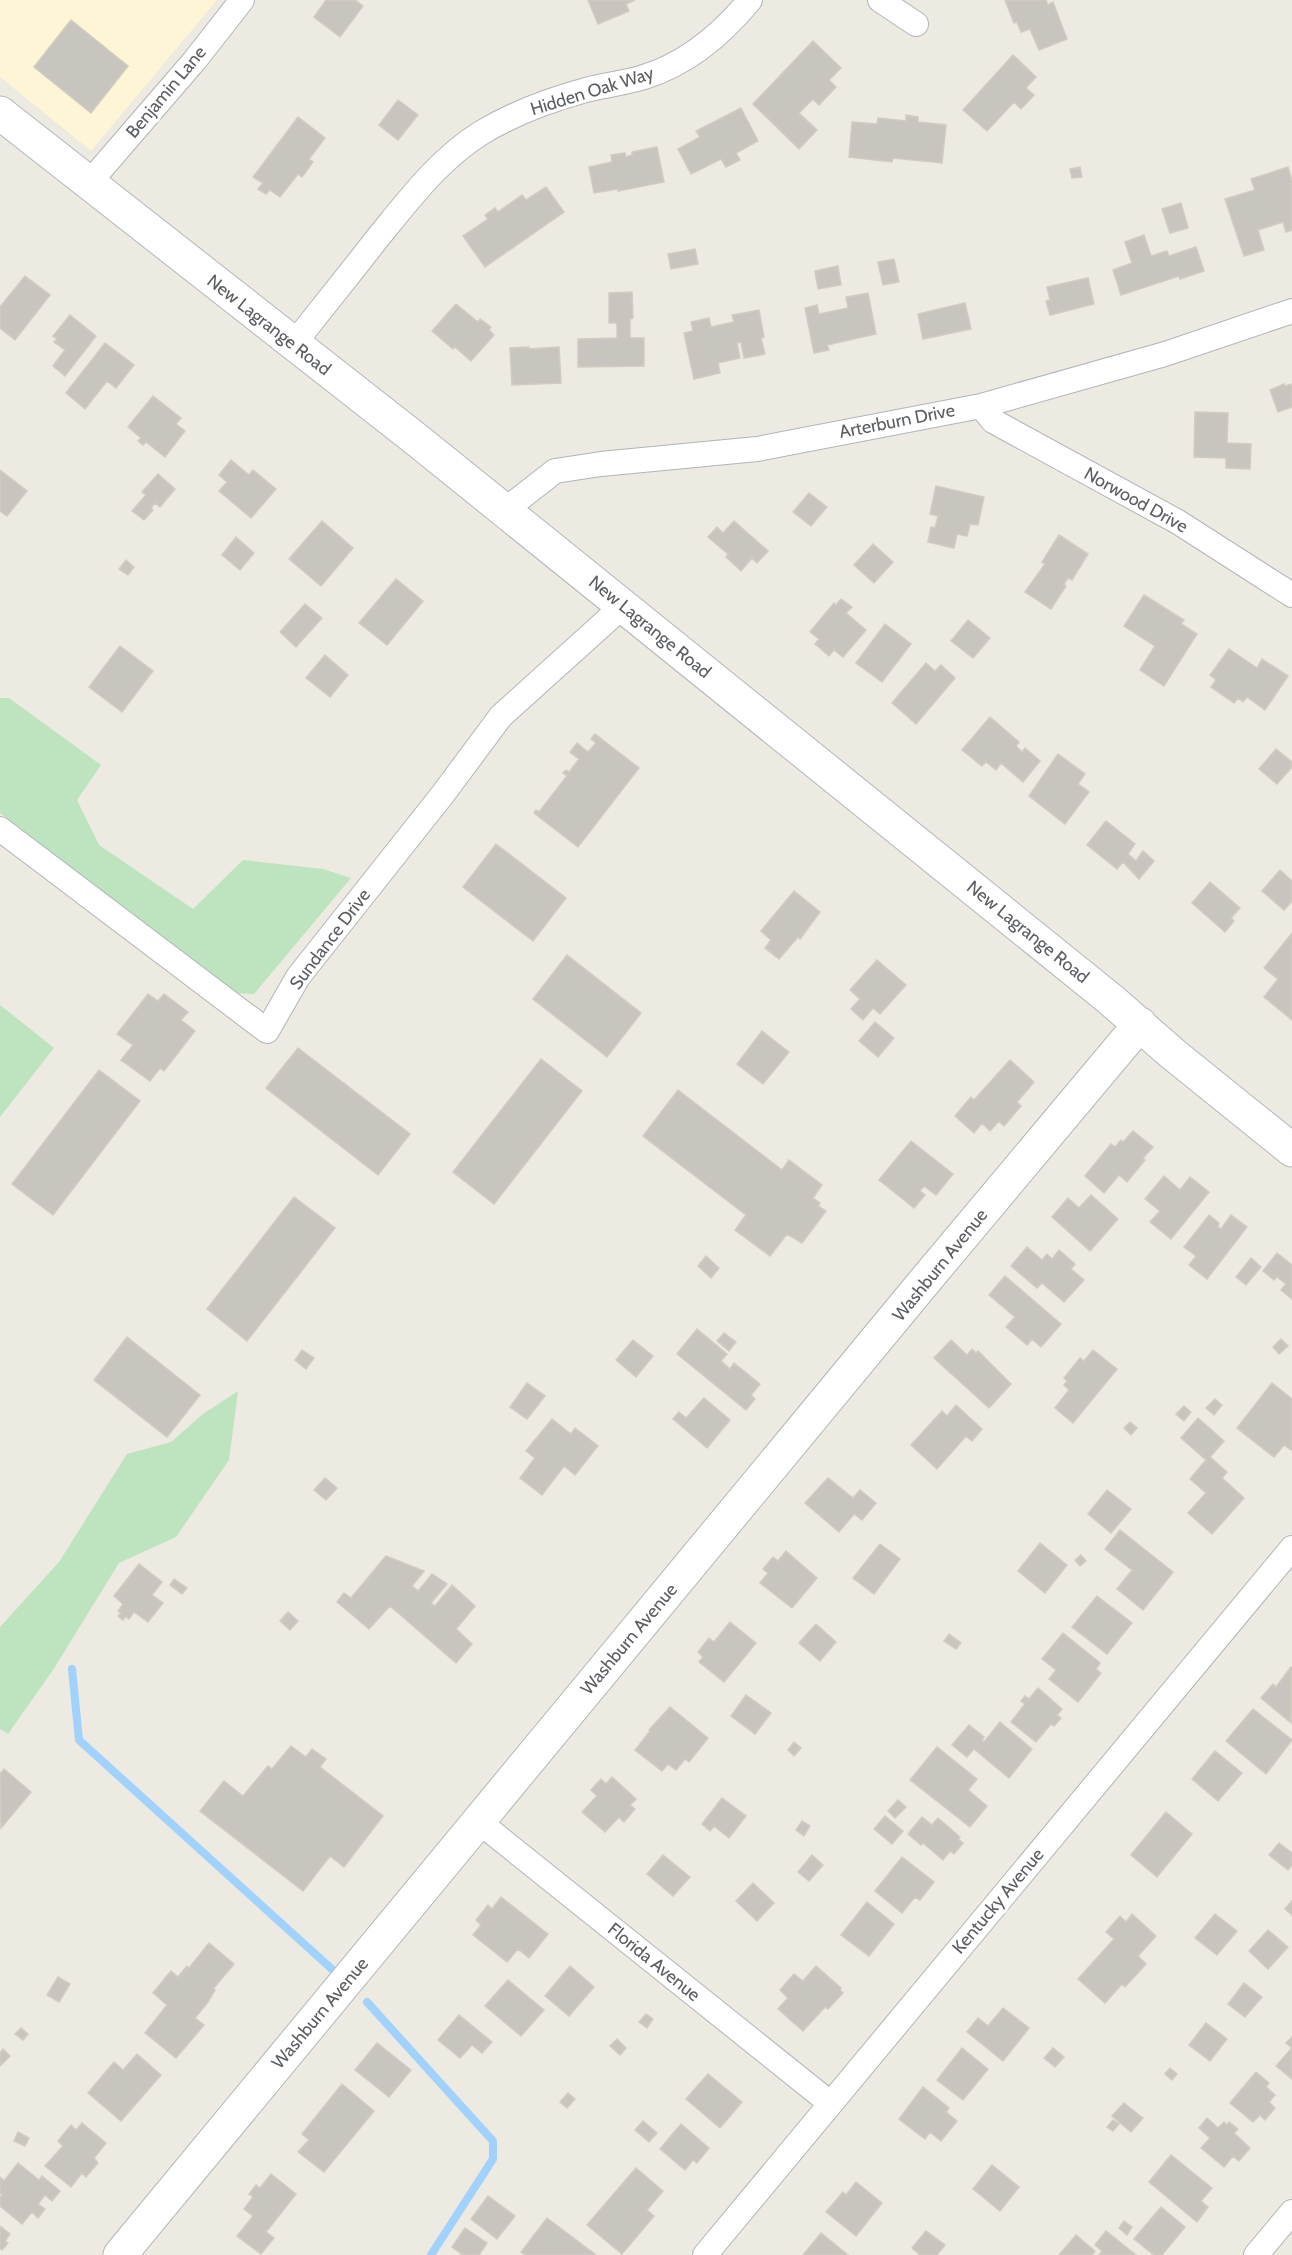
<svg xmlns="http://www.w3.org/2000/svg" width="1292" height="2255" font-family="Cabin,sans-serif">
<rect width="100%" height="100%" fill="#eceae1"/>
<path fill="#fdf5d6" d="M0 0H217L91 151 0 77Z"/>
<path fill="#bde4bf" d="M0 698H9L101 765 77 800 99 845 193 909 243 860 323 869 351 878 254 994 233 993 0 813Z
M0 1005 54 1048 0 1117Z
M238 1391 229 1460 176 1537 119 1563 53 1670 8 1734 0 1729V1627L59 1562 127 1454 171 1442 203 1414Z"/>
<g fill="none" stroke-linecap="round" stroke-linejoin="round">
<path stroke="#a1d1fd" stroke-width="8" d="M72 1669 79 1740 334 1971
M367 2002 493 2141V2159L431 2255"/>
</g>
<path fill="#c8c4be" stroke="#d1ccc0" stroke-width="1.5" d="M326 0H355L363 6 340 37 314 17Z
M588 0H635L626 4 629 11 598 24Z
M1005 0H1046L1048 5 1053 2 1067 39 1039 50 1030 29 1021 32 1017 22 1014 23Z
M71 20 128 66 91 113 34 67Z
M813 41 841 68 829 80 836 87 819 105 813 99 799 113 817 130 799 149 753 104Z
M1013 55 1036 77 1026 88 1034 95 1021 109 1014 102 987 131 963 110Z
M398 100 418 115 398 140 379 125Z
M741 108 758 141 736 153 740 160 726 167 721 159 691 174 678 149 700 137 696 131Z
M906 115 918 117V122L946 125 942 163 893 158 892 162 849 157 852 122 877 124 878 118 906 121Z
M298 117 325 138 309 159 313 162 302 177 298 174 280 197 270 190 266 194 258 189 263 183 253 177Z
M657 147 664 182 618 191V189L594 193 589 167 612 162 611 155 625 153 626 157 632 155V152Z
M1080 167 1082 177 1072 178 1070 169Z
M1288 167 1292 181V230L1286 232 1283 222 1258 230 1264 250 1244 256 1225 199 1255 190 1251 179Z
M546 187 564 212 485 267 463 236 488 219 485 215 495 208 498 212 522 195 526 200Z
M1181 203 1188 228 1170 233 1162 209Z
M1144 235 1151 256 1167 251 1169 256 1196 247 1204 271 1180 279 1179 276 1121 295 1113 270 1132 263 1125 242Z
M695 249 698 264 671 269 668 254Z
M894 259 899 282 883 285 878 262Z
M838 266 841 285 818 289 815 271Z
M25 276 50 295 15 340 0 328V307Z
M1088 278 1094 304 1050 315 1046 301 1050 300 1047 287Z
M632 292 633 318 630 319V338H644V366L578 367V339L617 338V323H609V293Z
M868 293 876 334 827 345 829 350 814 353 805 308 817 305 819 314 848 308 846 297Z
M965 303 971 329 923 339 918 314Z
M456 304 478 322 480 319 491 327 489 330 494 335 471 361 455 347 453 349 432 331Z
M759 310 764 337 761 338 765 354 744 358 741 342 737 343 740 358 718 363 720 373 694 379 684 333 693 331 691 322 709 318 711 327 734 322 732 315Z
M70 315 96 336 65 376 53 366 65 350 54 342 57 339 53 336Z
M105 343 134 365 116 388 107 381 85 409 66 393Z
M529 347V349L559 347 561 383 512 385 510 348Z
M1284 384 1285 386 1292 384V407L1278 412 1270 390Z
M153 396 181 418 176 424 185 431 165 457 146 442 143 445 138 441 141 438 128 427Z
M1195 412 1228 413 1227 443 1251 444 1250 469 1226 468V458L1194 457Z
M231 460 249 475 253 470 276 489 251 518 219 491 227 482 219 475Z
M0 470 27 491 7 516 0 511Z
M158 474 175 489 160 507 155 503 151 508 153 510 144 520 132 511 146 495 142 492Z
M936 486 984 497 978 525 970 524 967 536 957 534 954 548 928 542 931 527 935 528 938 516 930 514Z
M809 493 827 507 811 526 793 512Z
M322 521 353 548 321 586 289 559Z
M734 521 768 551 757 563 752 558 741 571 726 557 728 554 708 537 717 527 723 533Z
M1059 535 1088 554 1072 580 1068 578 1064 584 1066 586 1051 609 1025 592 1045 564 1042 562Z
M236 537 254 553 240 570 222 555Z
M873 544 893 562 874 583 854 565Z
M126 560 134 567 128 575 119 569Z
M396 579 423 601 387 645 359 623Z
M1144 595 1184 620 1181 624 1197 634 1164 686 1140 670 1155 646 1124 626Z
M841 599 852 607 846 613 866 630 843 657 834 650 829 656 815 644 819 639 810 632 834 603 836 605Z
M305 604 322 618 296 647 280 632Z
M968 620 990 638 973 658 951 641Z
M885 624 911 644 882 682 856 663Z
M120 646 153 671 122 712 89 687Z
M1229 649 1257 668 1262 659 1288 676 1265 710 1247 697 1243 702 1238 698 1234 703 1211 687 1216 680 1210 675Z
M325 655 348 675 330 697 306 678Z
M926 663 935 671 941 665 955 678 916 724 892 703Z
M990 717 1019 742 1016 746 1022 752 1025 748 1040 761 1023 782 1001 763 996 770 986 762 982 766 962 750Z
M595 734 639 768 578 847 534 813 536 810 539 812 567 776 563 773 566 770 569 772 579 759 570 752 577 743 588 752 596 743 591 739Z
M1276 749 1292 762V767L1277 784 1259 769Z
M1058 754 1085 774 1078 784 1089 792 1065 824 1029 796Z
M1106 821 1135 844 1128 854 1136 861 1143 851 1154 861 1139 879 1123 862 1117 869 1087 845Z
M496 844 566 898 533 941 463 887Z
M1280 870 1292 881V901L1284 910 1262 891Z
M1210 882 1240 908 1231 918 1234 921 1225 932 1192 903Z
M794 891 820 912 800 939 798 937 779 959 765 948 771 940 761 931Z
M1292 933V1020L1264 997 1278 979 1264 968Z
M567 955 641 1013 607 1057 533 999Z
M877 960 906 985 880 1014 873 1008 863 1020 851 1009 860 999 850 990Z
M148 994 158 1001 164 994 188 1012 181 1020 195 1031 164 1071 160 1068 150 1081 121 1060 133 1045 117 1034Z
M875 1022 894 1038 878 1057 859 1041Z
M762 1031 789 1052 763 1084 737 1064Z
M298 1048 410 1134 378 1175 266 1088Z
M541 1059 582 1091 494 1204 453 1172Z
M1010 1060 1034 1082 1017 1102 1021 1106 1004 1126 999 1121 990 1131 982 1123 974 1133 955 1116 971 1097 974 1100Z
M99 1070 140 1101 53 1215 12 1184Z
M678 1090 782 1170 789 1160 822 1185 813 1198 820 1203 818 1206 826 1211 802 1243 787 1234 770 1256 735 1230 746 1215 643 1136Z
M1133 1131 1153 1147 1143 1158 1145 1160 1127 1182 1119 1175 1104 1193 1085 1176 1111 1144 1115 1147 1121 1140 1123 1142Z
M911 1141 953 1174 936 1195 924 1186 920 1191 925 1195 914 1208 879 1180Z
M1164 1176 1180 1190 1190 1177 1209 1192 1171 1239 1150 1222 1160 1211 1145 1199Z
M1091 1195 1118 1219 1090 1251 1052 1217 1068 1198 1079 1208Z
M294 1197 335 1228 247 1341 207 1309Z
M1209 1215 1219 1223 1218 1227 1221 1229 1231 1215 1247 1227 1207 1279 1189 1265 1196 1256 1184 1247Z
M1027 1247 1042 1260 1047 1254 1052 1259 1059 1250 1075 1264 1071 1269 1084 1280 1064 1302 1042 1283 1037 1288 1011 1266Z
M1277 1253 1292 1265V1299L1281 1290 1286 1284 1277 1277 1274 1280 1263 1271Z
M706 1256 719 1268 711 1278 698 1266Z
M1251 1258 1261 1267 1246 1285 1236 1277Z
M1005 1276 1061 1324 1041 1347 1032 1339 1027 1345 1006 1327 1015 1317 989 1295Z
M697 1329 727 1354 721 1361 730 1369 734 1363 760 1384 751 1395 755 1399 746 1410 677 1354Z
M724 1333 736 1342 729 1351 717 1341Z
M127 1337 200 1395 167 1437 94 1380Z
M1281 1339 1288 1346 1279 1354 1273 1347Z
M633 1340 653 1356 636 1377 616 1360Z
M951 1340 967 1355 972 1349 976 1353 978 1351 1011 1384 989 1408 934 1358Z
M302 1350 314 1358 306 1369 295 1360Z
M1093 1350 1117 1369 1073 1423 1055 1408 1069 1390 1064 1385 1067 1381 1064 1378 1080 1358 1084 1361Z
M527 1383 545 1396 527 1419 510 1407Z
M1272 1383 1292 1399V1449L1291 1450 1284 1445 1274 1457 1237 1428Z
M704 1398 730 1420 707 1448 673 1419 679 1412 686 1418Z
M1215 1399 1222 1405 1214 1415 1206 1408Z
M956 1405 982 1429 972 1441 966 1436 937 1469 911 1445 942 1411 947 1416Z
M1184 1406 1191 1412 1184 1421 1176 1414Z
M1198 1418 1224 1441 1210 1457 1227 1472 1222 1478 1244 1498 1212 1534 1188 1513 1206 1493 1190 1479 1206 1460 1181 1438Z
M552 1419 571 1434 575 1428 598 1446 575 1475 564 1466 542 1495 520 1478 535 1458 526 1451Z
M1130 1422 1137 1428 1131 1435 1124 1428Z
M325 1478 337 1488 326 1500 314 1490Z
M828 1478 853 1498 860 1490 876 1503 862 1520 854 1514 839 1532 805 1503Z
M1107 1490 1131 1509 1111 1533 1088 1514Z
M1120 1530 1173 1572 1143 1610 1117 1589 1132 1570 1105 1549Z
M1040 1543 1067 1565 1045 1593 1018 1571Z
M880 1544 900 1559 874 1594 853 1578Z
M786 1551 817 1578 792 1608 760 1583 768 1573 763 1569 773 1557 778 1561Z
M1081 1555 1086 1561 1080 1566 1075 1560Z
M386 1556 424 1571 412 1586 418 1591 432 1574 447 1584 431 1603 435 1606 452 1585 475 1606 456 1629 472 1644 456 1663 390 1606 369 1629 337 1602 344 1593 351 1598Z
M139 1564 162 1582 152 1595 163 1603 148 1622 134 1612 129 1619 126 1616 123 1620 118 1616 121 1613 118 1611 123 1604 114 1596Z
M174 1579 187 1588 182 1594 170 1585Z
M1097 1596 1132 1623 1107 1654 1072 1627Z
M288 1612 298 1621 290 1630 280 1621Z
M730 1622 756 1643 724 1682 699 1662 703 1657 698 1652 709 1638 714 1642Z
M816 1624 836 1642 820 1661 799 1643Z
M1063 1633 1100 1663 1096 1669 1101 1673 1078 1702 1049 1679 1056 1670 1042 1659Z
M949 1634 961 1643 956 1649 944 1641Z
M1291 1667 1292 1668 1291 1723 1261 1698 1273 1684 1276 1687Z
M1038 1688 1062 1709 1057 1715 1061 1718 1054 1726 1051 1724 1036 1742 1011 1722 1025 1704 1021 1701 1025 1696 1029 1699Z
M746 1695 771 1713 755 1734 731 1716Z
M670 1707 708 1738 689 1762 685 1759 676 1770 668 1764 662 1771 635 1750 650 1731 649 1730Z
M1253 1709 1292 1740 1266 1774 1226 1741Z
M1000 1722 1032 1749 1009 1778 974 1749 967 1757 952 1745 969 1725 984 1737 982 1740 984 1742Z
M794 1742 801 1748 794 1756 788 1750Z
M291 1746 306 1757 312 1749 326 1759 320 1767 383 1816 344 1867 330 1856 303 1891 200 1811 224 1781 243 1796 268 1766 272 1769Z
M937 1747 977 1779 968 1790 987 1806 970 1827 910 1780Z
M1215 1751 1242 1773 1218 1801 1192 1779Z
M4 1769 31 1792 1 1828 0 1774Z
M612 1777 636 1799 630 1805 635 1809 624 1822 619 1817 605 1832 582 1812 597 1796 591 1790 601 1779 606 1784Z
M722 1798 746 1816 729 1838 714 1826 710 1831 702 1824Z
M898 1800 906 1807 895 1818 888 1811Z
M1166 1812 1192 1834 1157 1877 1131 1855Z
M885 1816 903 1831 892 1844 874 1829Z
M922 1817 932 1825 938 1818 960 1837 958 1839 963 1843 954 1854 950 1851 943 1860 923 1843 921 1845 908 1834Z
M802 1821 810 1826 804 1836 796 1830Z
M1279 1843 1292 1853V1865L1288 1870 1269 1855Z
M663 1855 690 1877 673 1896 647 1874Z
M812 1855 823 1865 809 1881 798 1872Z
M902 1857 934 1882 920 1900 915 1897 902 1913 875 1891Z
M753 1883 774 1903 757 1921 736 1901Z
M501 1897 548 1934 529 1958 518 1949 507 1962 473 1935 481 1925 476 1920 488 1905 492 1909Z
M1292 1901V1915L1285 1909Z
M867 1902 894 1924 869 1956 841 1935Z
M1132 1914 1156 1936 1138 1956 1146 1964 1125 1987 1122 1984 1105 2003 1078 1979 1114 1939 1106 1932 1120 1916 1126 1922Z
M1215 1914 1237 1931 1217 1955 1195 1938Z
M1268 1930 1288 1947 1268 1969 1249 1951Z
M209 1943 234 1964 213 1989 215 1990 208 2002 195 2018 204 2025 176 2058 145 2033 167 2005 153 1993 171 1971 178 1977 187 1966 189 1968Z
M570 1966 594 1987 569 2016 545 1996Z
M816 1966 841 1988 840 1990 843 1993 828 2009 825 2007 803 2031 778 2009 788 1998 780 1990 794 1974 803 1981Z
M58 1977 70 1984 59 2002 47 1995Z
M508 1980 544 2010 521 2036 485 2006Z
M1244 1983 1262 1997 1245 2017 1228 2004Z
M1003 2008 1029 2028 1003 2061 967 2032 978 2018 988 2026Z
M646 2014 653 2019 647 2028 639 2022Z
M459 2015 492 2042 482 2053 472 2045 460 2058 438 2040Z
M1206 2023 1227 2039 1210 2061 1189 2045Z
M21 2028 28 2034 23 2040 15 2034Z
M1292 2037V2079L1276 2066 1292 2048 1286 2043Z
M617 2039 626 2048 620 2055 610 2046Z
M377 2043 411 2070 389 2097 355 2070Z
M962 2048 988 2069 963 2100 937 2080Z
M1053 2048 1064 2057 1055 2067 1044 2058Z
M3 2049 10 2056 0 2066V2053Z
M137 2054 161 2075 121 2121 88 2093 114 2062 123 2070Z
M1170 2068 1177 2074 1172 2080 1165 2074Z
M1256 2072 1269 2083 1266 2087 1275 2095 1269 2102 1275 2108 1265 2120 1260 2115 1253 2122 1230 2103Z
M708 2074 742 2102 720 2128 686 2099Z
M342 2084 374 2111 324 2172 298 2152 309 2140 302 2134Z
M923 2087 949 2108 946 2112 957 2121 941 2141 930 2132 925 2139 899 2119Z
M568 2093 575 2099 567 2108 560 2102Z
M1124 2103 1143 2118 1131 2132 1112 2116Z
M1207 2118 1218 2128 1224 2122 1227 2125 1229 2122 1238 2129 1234 2133 1250 2148 1239 2161 1233 2156 1224 2167 1201 2148 1210 2138 1199 2128Z
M1113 2120 1119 2124 1113 2131 1107 2127Z
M643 2121 657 2133 649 2142 635 2130Z
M82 2123 106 2143 94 2158 98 2163 86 2177 82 2173 71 2187 45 2166 63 2146 58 2141 71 2125 76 2130Z
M681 2124 709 2148 697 2163 693 2160 685 2170 660 2149Z
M18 2132 29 2138 25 2146 14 2141Z
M1171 2155 1212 2188 1201 2201 1208 2207 1197 2222 1149 2182Z
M18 2163 39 2180 42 2176 60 2191 52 2201 45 2195 38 2204 45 2209 38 2218 32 2212 22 2224 0 2206V2197L2 2195 0 2193V2177L4 2181Z
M992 2165 1019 2187 1000 2211 973 2189Z
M636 2168 663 2191 647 2210 654 2216 622 2254 587 2225Z
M271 2174 296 2194 266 2232 274 2238 261 2254 237 2236 253 2216 244 2209 253 2197 249 2194 256 2185 260 2188Z
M856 2182 882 2203 856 2236 826 2212 843 2192 846 2195Z
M488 2196 515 2216 497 2239 471 2219Z
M1161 2207 1185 2227 1162 2255H1154L1134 2239Z
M547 2218 596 2255H525L521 2252Z
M1124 2221 1132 2227 1127 2235 1119 2228Z
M0 2226 10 2234 5 2241 8 2243 2 2250 0 2248Z
M465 2228 487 2243 479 2255H463L452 2247Z
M926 2231 945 2245 937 2255H920L912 2248Z
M1106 2231 1136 2255H1099L1102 2251 1095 2245Z
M821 2233 848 2255H803Z
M1076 2235 1095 2251 1092 2255H1059Z"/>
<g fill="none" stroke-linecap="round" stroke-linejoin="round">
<g stroke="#b2b4b8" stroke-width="26">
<path id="street" d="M880 0 916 24
M89 183 195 60 242 0
M294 344C321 309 349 275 376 240 408 201 438 160 481 133 514 113 549 100 586 90 605 85 625 83 644 77 686 64 722 34 750 0
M981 406 993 421 1178 522 1292 595
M505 510 555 471 601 464 757 449 981 406 1165 354 1292 311
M0 829 267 1031 298 977 443 794 501 716 623 606
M478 1821 830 2103
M705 2255 1292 1548
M1256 2255 1292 2212"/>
</g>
<g stroke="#b3b6bb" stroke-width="35">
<path id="secondary" d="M0 113 417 440 1110 999 1173 1054 1292 1150
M120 2255 924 1282 1140 1024"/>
</g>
<use href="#street" stroke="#fff" stroke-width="24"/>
<use href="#secondary" stroke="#fff" stroke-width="33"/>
</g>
<g text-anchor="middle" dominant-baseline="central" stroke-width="6" stroke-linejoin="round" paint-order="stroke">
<g font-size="18" fill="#5a5d62" stroke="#fff">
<text transform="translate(592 91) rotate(-17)">Hidden Oak Way</text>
<text transform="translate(166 92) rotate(-50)">Benjamin Lane</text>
<text transform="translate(269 325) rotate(38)">New Lagrange Road</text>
<text transform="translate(897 421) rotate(-11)">Arterburn Drive</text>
<text transform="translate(1136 500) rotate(29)">Norwood Drive</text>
<text transform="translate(650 627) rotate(39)">New Lagrange Road</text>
<text transform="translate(1028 932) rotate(39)">New Lagrange Road</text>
<text transform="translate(330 939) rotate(-53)">Sundance Drive</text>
<text transform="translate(940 1265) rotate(-51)">Washburn Avenue</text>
<text transform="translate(629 1639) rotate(-50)">Washburn Avenue</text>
<text transform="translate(998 1901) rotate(-50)">Kentucky Avenue</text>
<text transform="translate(654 1962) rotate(39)">Florida Avenue</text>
<text transform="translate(320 2013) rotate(-50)">Washburn Avenue</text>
</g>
</g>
</svg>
